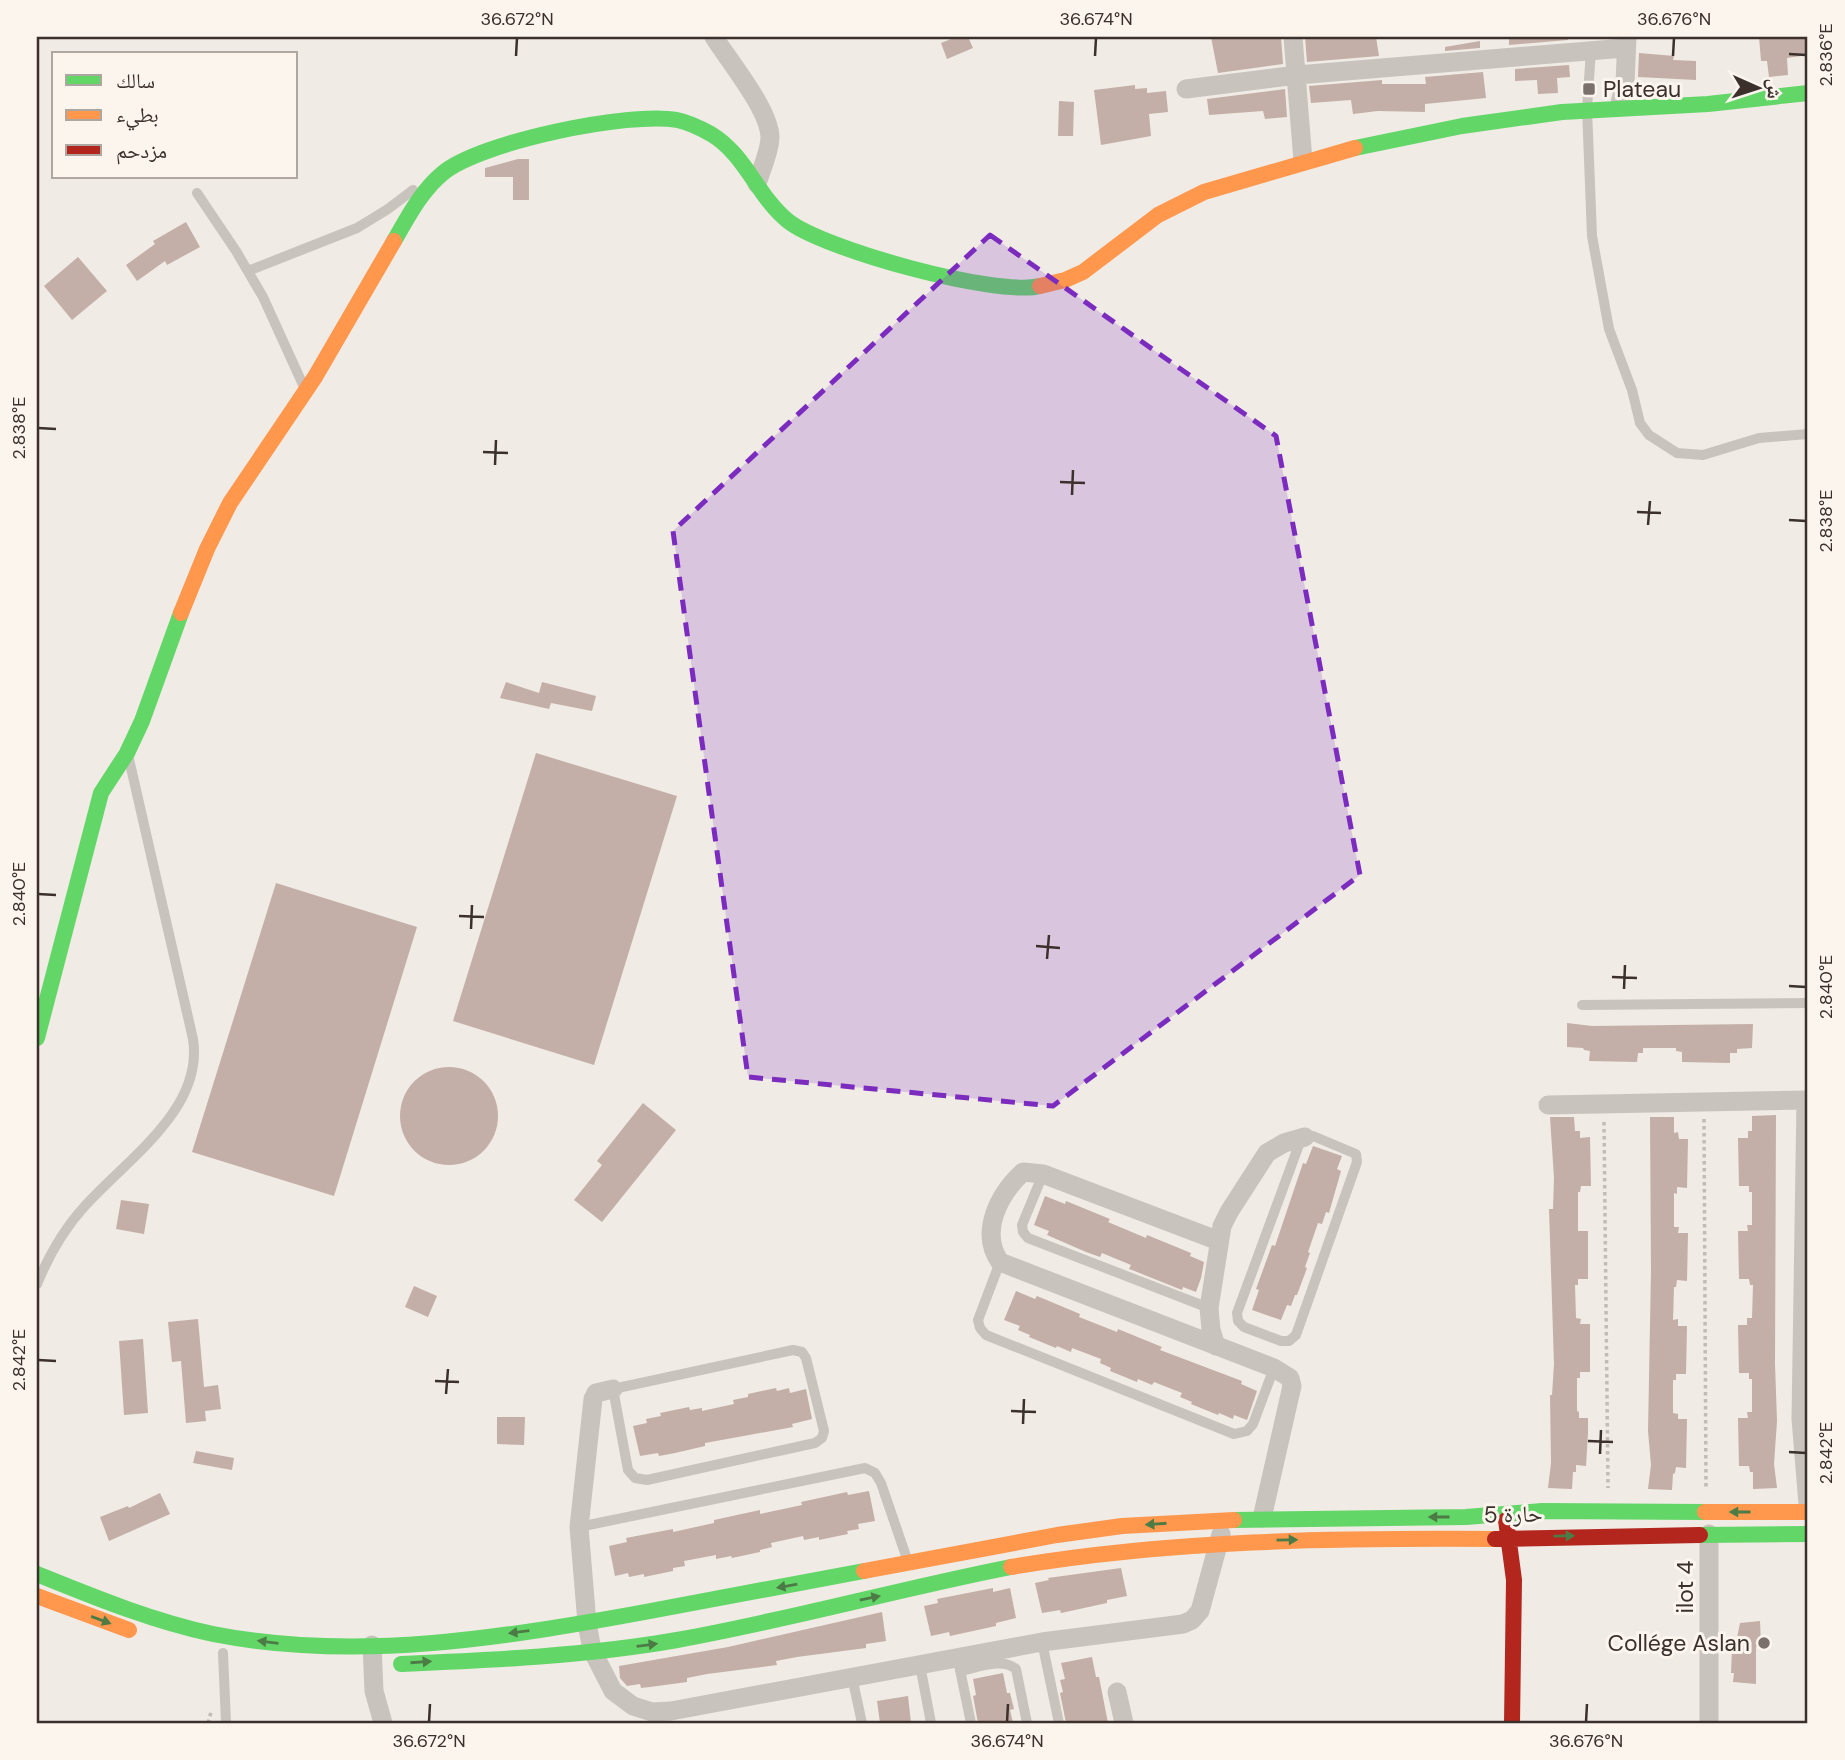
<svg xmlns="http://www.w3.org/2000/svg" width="1845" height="1760" font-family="'DM Sans','Noto Naskh Arabic',sans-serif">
<rect width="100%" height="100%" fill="#f0ebe5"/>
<path fill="#c3afa7" d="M956 37H968L973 48 947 59 941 43Z
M1211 37H1281L1283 64 1218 73Z
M1305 37H1376L1379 56 1307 62Z
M1509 37H1568V40L1509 45Z
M1759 37H1808V55L1787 58 1788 75 1769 77 1767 61H1761Z
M1480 41V48L1445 51V47Z
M1639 53 1674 56 1673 60 1696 61V80L1638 77Z
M1569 65 1570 77 1557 78 1558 93 1538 94 1537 80 1515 81V69Z
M1483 72 1486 98 1425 104V112L1378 111 1353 114 1351 100 1311 103 1309 86 1382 80V84H1426L1425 77Z
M1135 85V89L1147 88V93L1166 91 1168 112 1149 114 1151 136 1101 145 1094 90Z
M1285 89 1287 117 1265 119 1263 111 1209 115 1207 99Z
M1059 101 1074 102 1073 136H1058Z
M518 159H529V200H513V177H485V168Z
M186 222 200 247 167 265 165 261 137 281 126 265 155 244 153 241Z
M78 257 107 291 72 320 44 286Z
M506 682 539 693 542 682 596 696 592 711 551 703 549 709 500 698Z
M536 753 677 796 594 1065 453 1021Z
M276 883 417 927 334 1196 192 1152Z
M1567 1023 1592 1026 1753 1024 1752 1048 1737 1049V1053H1730V1063L1682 1062V1052L1676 1051V1048H1643V1053H1638L1637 1062 1589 1061 1590 1051 1584 1050 1583 1048 1567 1047Z
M400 1116a49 49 0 1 1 98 0a49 49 0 1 1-98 0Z
M643 1103 676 1130 602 1222 574 1200 602 1165 597 1161Z
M1776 1115 1775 1364 1777 1421 1774 1464 1777 1488 1753 1489V1472H1750L1749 1466H1739L1738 1418H1748L1747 1412H1752V1379H1749V1373H1739L1738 1325H1747V1318H1752L1753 1285H1750L1749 1279H1739L1738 1231H1748L1747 1225H1752V1192H1749V1186H1739L1738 1138H1748V1131H1752V1116Z
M1550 1117H1574L1575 1131H1580V1138L1590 1137 1591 1186H1581L1580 1192H1578V1231H1588V1279H1578V1285H1575L1576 1318 1581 1319 1580 1324H1590V1372H1580V1378H1577V1411L1579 1412V1418H1588V1433L1586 1466 1576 1465V1472H1573L1572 1489 1548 1488 1551 1463 1550 1395H1552L1554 1364 1549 1209H1553L1554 1178Z
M1650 1117H1674V1133L1678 1132 1679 1139H1688L1687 1188 1677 1187V1194L1674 1193V1227H1679L1678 1233H1688L1687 1281 1677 1280 1676 1287H1674L1673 1320 1678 1319V1326H1687L1686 1374H1676V1380H1673V1413L1678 1414V1419H1687L1686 1468 1676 1467 1675 1473 1673 1474 1672 1490 1648 1489 1651 1465 1648 1431 1651 1271Z
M1313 1146 1342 1156 1337 1169 1341 1171 1329 1213 1326 1212 1322 1224 1318 1223 1308 1252 1310 1253 1305 1267 1307 1268 1297 1295H1295L1291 1306 1287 1305 1281 1320 1252 1310 1259 1290 1256 1289 1272 1245 1275 1246 1303 1163 1306 1164Z
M1045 1196 1065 1204 1066 1201 1110 1219 1108 1222 1146 1238 1147 1235 1191 1253 1190 1256 1204 1262 1201 1278 1196 1292 1183 1287 1182 1290 1132 1270 1129 1269 1131 1265 1102 1253 1100 1257 1086 1252 1047 1235 1049 1231 1034 1225Z
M121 1200 149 1204 144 1234 116 1229Z
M414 1286 437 1296 428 1317 405 1307Z
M1016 1291 1035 1299 1037 1296 1080 1314 1079 1317 1117 1332 1118 1329 1162 1347 1160 1350 1242 1381 1241 1384 1257 1391 1247 1420 1234 1415 1233 1419 1219 1413 1218 1415 1191 1404 1192 1402 1180 1397 1182 1393 1154 1382 1152 1385 1138 1379 1137 1382 1110 1371 1111 1368 1100 1363 1101 1359 1072 1348 1071 1352 1057 1346 1056 1348 1029 1337 1030 1335 1018 1330 1020 1326 1004 1320Z
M198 1319 204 1387 218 1385 221 1409 205 1411 206 1421 186 1423 181 1361 172 1362 168 1322Z
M143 1339 148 1413 124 1415 119 1341Z
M776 1388 777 1391 789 1388 790 1393 806 1389 812 1419 792 1424 793 1427 705 1443V1446L675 1453 659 1456 658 1453 640 1456 633 1426 647 1423 646 1419 661 1416 660 1413 689 1407 690 1410 702 1408V1411L734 1404 733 1400 748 1397V1394Z
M497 1417H525L524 1445 497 1444Z
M196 1451 234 1458 232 1470 193 1463Z
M869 1491 875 1521 858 1524 859 1529 847 1531 848 1534 819 1540V1537L804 1540 803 1536 771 1543 772 1547 760 1550V1552L732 1558 731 1556 716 1559V1555L684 1561 685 1566 673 1568V1571L644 1577V1574L629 1577 628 1573 615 1576 609 1546 627 1542 626 1538 673 1529V1532L714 1523V1520L760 1510V1514L802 1505 801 1502 847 1492 848 1495Z
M160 1493 170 1514 109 1541 100 1517 128 1506 129 1508Z
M1121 1568 1127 1596 1107 1600V1603L1061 1613 1060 1610 1042 1613 1035 1583 1049 1580 1048 1578Z
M993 1588V1592L1010 1588 1016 1618 996 1623V1626L950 1636 949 1632 931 1636 924 1606 938 1603 937 1599Z
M882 1612 886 1641 866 1644V1648L797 1657 776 1661 777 1665 707 1674 687 1678V1682L650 1687 641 1688 640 1684 627 1686 620 1678 619 1666 728 1647Z
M1760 1621 1761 1645 1756 1647V1684L1733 1682 1734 1673H1731L1732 1648H1735L1740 1623Z
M1092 1657 1096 1677H1099L1108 1723H1066L1060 1693 1063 1692 1060 1680 1065 1679 1061 1663Z
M1003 1673 1007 1693H1010L1014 1709 1010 1710 1013 1723H978L973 1696 976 1695 973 1679Z
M908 1696 911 1723H880L877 1701Z"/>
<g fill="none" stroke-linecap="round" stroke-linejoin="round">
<path stroke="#c2bbb6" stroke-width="3.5" stroke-dasharray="3.5 3.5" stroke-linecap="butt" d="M1704 1119 1706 1489
M1604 1122 1608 1488
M208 1723 211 1712"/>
<path stroke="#c9c3be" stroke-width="10" d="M1591 50 1587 109 1592 236 1609 329 1632 390 1640 423 1649 435 1677 453 1703 455 1759 438 1808 434
M197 193 236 251 263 297 304 387
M248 271 357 228 388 209 413 190
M1582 1005 1808 1003
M1313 1136 1356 1154 1357 1162 1296 1335 1289 1341H1281L1244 1327 1238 1321 1237 1313 1300 1142 1305 1137Z
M1043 1174 1022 1225 1023 1232 1028 1238 1209 1308
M1000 1262 978 1320 980 1328 986 1335 1234 1434 1247 1431 1253 1424 1274 1368
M37 1284C49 1255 63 1230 84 1207 127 1159 204 1109 193 1039L129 759
M793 1350 802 1352 806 1358 824 1431 822 1438 815 1443 647 1480 635 1478 628 1470 613 1389Z
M579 1527 865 1468 875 1473 881 1483 907 1559
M1042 1642 1059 1723
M223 1653 226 1723
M920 1665 931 1723
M959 1665 971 1723
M960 1671C977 1668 1002 1657 1016 1669L1027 1723
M852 1677 862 1723"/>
<path stroke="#c9c3be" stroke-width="19" d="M714 37C729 61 769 109 770 137 770 151 761 170 757 184
M1293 37 1303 161
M1186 89 1297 75 1625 48
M1619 107 1625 83 1627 37
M1806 1100 1801 1419 1808 1504
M1548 1105 1808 1100
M1219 1241 1043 1174 1023 1172C999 1194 979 1232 1000 1262L1274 1368 1290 1378 1292 1386 1262 1518
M1216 1346 1211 1330 1209 1308 1222 1226 1229 1212 1267 1153 1284 1143 1305 1137
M613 1389 596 1393 593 1399 579 1527 587 1623 592 1650 613 1691 633 1706 652 1712 671 1711 1042 1642 1183 1624 1192 1620 1200 1611 1221 1534
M372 1645 374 1691 383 1723
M1117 1692 1124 1723
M1709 1723V1534"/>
<path stroke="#63d668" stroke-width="16" d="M1355 148 1462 126 1562 112 1708 104 1808 93
M394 241C408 217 421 191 443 173 480 142 630 111 677 120 687 122 702 129 711 134 746 155 757 196 788 221 823 249 996 297 1040 286
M37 1038 101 793 127 753 142 721 181 613
M1234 1520 1466 1517 1542 1511 1705 1512
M1700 1535 1808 1534
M37 1574C94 1597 152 1621 213 1634 355 1662 504 1638 645 1612 718 1599 791 1585 864 1571
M401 1664C493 1660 586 1656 677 1640 789 1620 899 1589 1011 1567"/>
<path stroke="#ff974d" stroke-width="16" d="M1040 286 1065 280 1083 272 1158 215 1204 192 1355 148
M181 613 207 549 230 503 315 377 394 241
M1705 1512H1808
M1011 1567C1171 1540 1332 1538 1495 1539
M864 1571 1057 1535 1122 1526 1234 1520
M37 1596 129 1630"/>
<path stroke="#b3261e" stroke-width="16" d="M1506 1520 1514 1580 1512 1723
M1495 1539 1700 1535"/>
</g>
<defs><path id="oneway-solid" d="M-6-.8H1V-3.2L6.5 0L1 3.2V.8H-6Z" transform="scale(1.75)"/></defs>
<g fill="#4d7b46">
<use href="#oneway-solid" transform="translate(1740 1512) rotate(180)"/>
<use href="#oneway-solid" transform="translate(1439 1517) rotate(180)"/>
<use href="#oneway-solid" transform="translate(1156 1524) rotate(176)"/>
<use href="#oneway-solid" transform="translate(1564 1536) rotate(-1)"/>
<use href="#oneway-solid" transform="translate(1287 1540) rotate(-1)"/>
<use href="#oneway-solid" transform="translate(787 1586) rotate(170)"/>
<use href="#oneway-solid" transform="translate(870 1598) rotate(-12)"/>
<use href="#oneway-solid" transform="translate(101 1620) rotate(20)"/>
<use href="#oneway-solid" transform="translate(519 1632) rotate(173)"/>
<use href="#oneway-solid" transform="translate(268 1642) rotate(-173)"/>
<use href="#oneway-solid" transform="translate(647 1645) rotate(-7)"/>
<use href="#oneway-solid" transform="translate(421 1662) rotate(-4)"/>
</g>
<path fill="#7b2cbf" fill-opacity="0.2" stroke="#7b2cbf" stroke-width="5" stroke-dasharray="14 9" stroke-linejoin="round" d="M990 235 1276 436 1360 875 1053 1106 748 1077 673 531Z"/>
<path fill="none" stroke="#3b302b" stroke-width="2.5" d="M1789 54 1806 55M516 56 517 38M1095 56 1096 38M1673 56 1674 38M38 428 56 429M483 452 508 453M495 465 496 440M1060 482 1085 483M1072 495 1073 470M1637 512 1661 513M1789 520 1806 521M1648 525 1650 501M38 894 56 895M459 916 484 917M471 929 472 905M1036 946 1060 948M1047 959 1049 935M1612 977 1637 978M1789 986 1806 987M1624 989 1625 965M38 1360 56 1361M435 1381 459 1382M446 1394 448 1369M1011 1411 1036 1412M1023 1424 1024 1399M1588 1441 1613 1442M1789 1452 1806 1453M1600 1454 1601 1430M429 1722 430 1704M1007 1722 1008 1704M1586 1722 1587 1704"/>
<g fill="#7a716c" stroke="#fbf5ee" stroke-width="2.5">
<rect x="1582" y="82" width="14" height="14" rx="3.5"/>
<circle cx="1764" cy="1643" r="7"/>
</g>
<g text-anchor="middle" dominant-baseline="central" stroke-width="6" stroke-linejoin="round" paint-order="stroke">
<g font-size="23" fill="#3b302b" stroke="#fbf5ee" text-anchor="start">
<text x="1603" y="89">Plateau</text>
<text x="1750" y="1643" text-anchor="end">Collége Aslan</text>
</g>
<g font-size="23" fill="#3b302b" stroke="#fbf5ee">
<text transform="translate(1513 1514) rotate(-1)">حارة 5</text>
<text transform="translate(1685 1587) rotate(-90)">ilot 4</text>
</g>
</g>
<rect width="1845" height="1760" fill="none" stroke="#fbf5ee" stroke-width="77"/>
<rect x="52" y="52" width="245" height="126" fill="#fbf5ee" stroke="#aea6a0" stroke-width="2"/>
<rect x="66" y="75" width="35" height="10" fill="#63d668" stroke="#aea6a0" stroke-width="2"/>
<text x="116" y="88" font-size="21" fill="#3b302b">سالك</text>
<rect x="66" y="110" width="35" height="10" fill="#ff974d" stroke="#aea6a0" stroke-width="2"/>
<text x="116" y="122" font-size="21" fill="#3b302b">بطيء</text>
<rect x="66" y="145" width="35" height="10" fill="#b3261e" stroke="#aea6a0" stroke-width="2"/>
<text x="116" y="158" font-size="21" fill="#3b302b">مزدحم</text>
<g transform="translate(1758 88) rotate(93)" stroke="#fbf5ee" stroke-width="5" paint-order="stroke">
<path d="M0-5L12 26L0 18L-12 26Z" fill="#3b302b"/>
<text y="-10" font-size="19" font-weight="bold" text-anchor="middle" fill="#3b302b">ش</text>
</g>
<rect x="38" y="38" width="1768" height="1684" fill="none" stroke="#3b302b" stroke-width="2.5"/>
<g font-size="18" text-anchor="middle" fill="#3b302b">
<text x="517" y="25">36.672°N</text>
<text x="1096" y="25">36.674°N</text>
<text x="1674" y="25">36.676°N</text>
<text transform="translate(1826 55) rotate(-90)" y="6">2.836°E</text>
<text transform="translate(19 428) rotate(-90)" y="6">2.838°E</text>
<text transform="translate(1826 521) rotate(-90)" y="6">2.838°E</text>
<text transform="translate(19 894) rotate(-90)" y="6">2.840°E</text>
<text transform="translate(1826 987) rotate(-90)" y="6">2.840°E</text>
<text transform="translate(19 1360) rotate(-90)" y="6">2.842°E</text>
<text transform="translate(1826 1453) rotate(-90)" y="6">2.842°E</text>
<text x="429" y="1747">36.672°N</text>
<text x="1007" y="1747">36.674°N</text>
<text x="1586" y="1747">36.676°N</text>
</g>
</svg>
